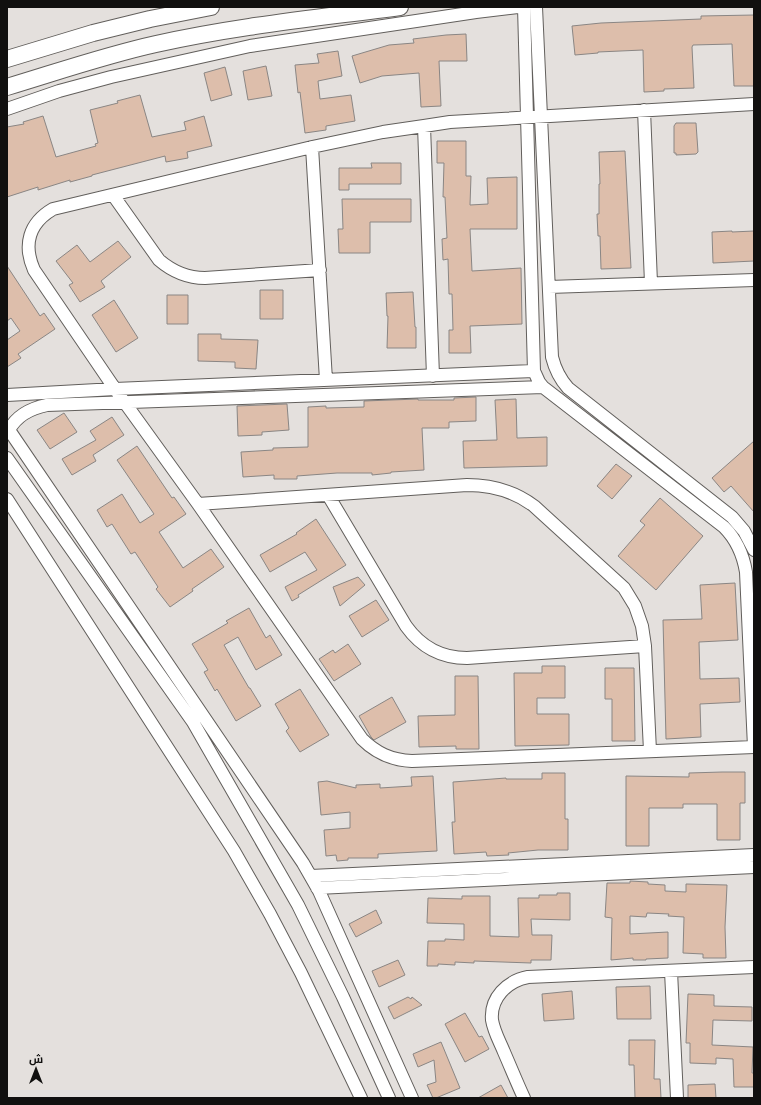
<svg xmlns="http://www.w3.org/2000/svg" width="761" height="1105" font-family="'Space Grotesk',Cairo,sans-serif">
<rect width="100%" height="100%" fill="#e4e0dd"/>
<path fill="#ddbeab" stroke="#8a8684" d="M754 15V86H734L732 44 693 45 692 47 694 88 664 89V91L644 92 643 50 598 52V53L575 55 572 26 601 23 701 19V16Z
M466 34 467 61H439L441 106 421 107 419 73 382 76 360 83 352 56 389 45 414 43 413 39 446 35Z
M338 51 342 76 318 81 320 99 351 95 355 121 326 126V130L305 133 300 92 298 93 295 65 319 63 317 54Z
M266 66 272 96 248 100 243 71Z
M225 67 232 95 211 101 204 73Z
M140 95 152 137 186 130 184 122 204 116 212 146 187 152 188 158 166 162 165 156 92 175V176L70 182V180L38 190V187L7 197V127L24 124 23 122 43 116 56 157 96 146 95 144 98 143 90 110 118 103 117 101Z
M676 123H696L698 152 696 154 676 155V153H674V126Z
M437 141H466V176H471L470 205 488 204 487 178 517 177V229H470L472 271 521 268 522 324 470 326 471 353H449V330H453L452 294H449L448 259 443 260 442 239 447 238 445 197H443L444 163H437Z
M625 151 631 268 601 269 600 236H598L597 214H599V184H600L599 152Z
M371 163H401V184H349V190H339V168H372Z
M342 199H411V222H370V253H339L338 229H343Z
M732 231V232L754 231V261L713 263 712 232Z
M118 241 131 257 101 281 105 287 80 302 69 285 73 283 56 261 77 245 90 262Z
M7 266 40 316 44 313 55 329 18 354 21 358 7 367V340L20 331 11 318 7 321Z
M260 290H283V319H260Z
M413 292 415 327H416V348H387L388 316H387L386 293Z
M167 295H188V324H167Z
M114 300 138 338 116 352 92 315Z
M198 334H221V339L258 340 256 369 235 368V362L198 361Z
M476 397V421L449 422V428H422L424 470 391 472V473L372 475V473H337L297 476V479H274V475L243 477 241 452 273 450V448L308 447V407L326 406V408L364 407V401L418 399V400H454V398Z
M516 399 517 438 547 437V466L464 468 463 441 497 440 495 400Z
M287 404 289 430 262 432V435L238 436 237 406Z
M64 413 77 432 50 449 37 430Z
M112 417 124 435 93 455 96 461 72 475 62 459 96 440 90 431Z
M754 441V512L731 486 724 492 712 478Z
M137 446 172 498 174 497 186 514 159 532 183 568 211 549 224 567 192 589 193 591 170 607 156 589 158 587 135 552 131 554 112 524 107 527 97 510 122 494 140 523 154 514 117 460Z
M616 464 632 476 612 499 597 486Z
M660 498 703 536 656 590 618 556 645 525 640 521Z
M316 519 346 565 298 595 299 597 292 601 285 587 317 570 305 552 270 572 260 555 297 534 296 533Z
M358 577 365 585 340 606 333 587Z
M735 583 738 640 699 642 700 679 739 678 740 702 700 704 701 737 666 739 663 620 702 619 700 585Z
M376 600 389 620 362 637 349 616Z
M249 608 266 638 270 635 282 655 256 670 238 637 224 645 249 688H250L261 706 236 721 217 689 215 691 204 672 208 670 192 644 228 623 226 621Z
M348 644 361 664 334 681 319 659 333 650 335 653Z
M542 666H565V698H537V714H569V745L515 746 514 673H542Z
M605 668H634L635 741H612V699H605Z
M455 676H478L479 749H456V746L419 747 418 716 455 715Z
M300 689 329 735 300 752 286 731 289 728 275 704Z
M392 697 406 722 374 740 371 737 359 716Z
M722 772H745V803H740V840H717V804H683V808H649V846H626V776L689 777V773Z
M542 773H565V819H568V850H538L508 853 509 855 487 856 486 852 454 854 452 822H455L453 782 506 778V779H542Z
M433 776 437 851 378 854V858H348V860L337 861 336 855 326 856 324 830 350 828V812L321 815 318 782 327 781 356 788V785L380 784V788L412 786 411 777Z
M630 881 648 882V884L665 885V891L686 892V884L727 885 725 927 726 958H703V954L683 953 684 917 668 916 669 914 647 913 646 917 630 916V934L668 932V958L646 959V960H633V958L611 960 612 918 605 917 607 883H630Z
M557 893H570V920L531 919 532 935H552L551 960H531V963L474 961V963L455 962V965L438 964V966H427L428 941H445V939L464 940V924L427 923 428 898 462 899V896H490V936L519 937 518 898H539V895H557Z
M376 910 382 923 356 937 349 924Z
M398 960 405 975 379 987 372 971Z
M650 986 651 1019H617L616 987Z
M572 991 574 1019 544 1021 542 994Z
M688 994 714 995V1006L752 1007V1021L713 1020 712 1045 753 1047 752 1073H754V1087H734L733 1059 716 1058V1064L690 1063V1043H686Z
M408 997 411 999 412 997 422 1005 394 1019 388 1007Z
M465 1013 479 1037 482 1036 489 1049 465 1062 445 1024Z
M629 1040H655L654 1079H660L661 1098H635L634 1065H629Z
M441 1042 460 1088 436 1098H433L427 1085 436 1082 434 1060 418 1067 413 1054Z
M715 1084 716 1098H688V1085Z
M501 1085 508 1098H478Z"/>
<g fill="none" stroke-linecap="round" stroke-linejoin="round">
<g stroke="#625f5c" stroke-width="14">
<path id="street" d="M524 7 534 371 539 382 543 387 724 527C737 540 743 554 746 572L754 747
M536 7 552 357C555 369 560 379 568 388L732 517 744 531 754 550
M754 104 450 122 424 126 383 132 312 147 53 209C29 223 23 245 34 270L115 389 198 504 362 739C376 753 391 760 412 761L754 747
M7 109 59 91 111 77 250 46 476 12 518 7
M644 110 651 283
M424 126 433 376
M312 147 326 380
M113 195 159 260C173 272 187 278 205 278L320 270
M549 287 754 280
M7 395 115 389 534 371
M7 427 303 863 319 891 412 1098
M9 430C17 415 32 408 47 405L543 387
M7 458 193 722 298 905 343 997 389 1098
M328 495 406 626C421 647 441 658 467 658L645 646
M7 499 234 851 270 914 301 973 361 1098
M198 504 467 485C492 485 514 491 534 506L624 588 635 606 642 626 645 646 650 751
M311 876 754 855
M317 888 754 867
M671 971 677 1098
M524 1098C517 1083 511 1068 504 1052 500 1042 494 1032 492 1020 490 998 507 981 528 977L754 967"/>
</g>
<g stroke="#625f5c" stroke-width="18">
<path id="secondary" d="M7 59 93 33 150 19 211 7
M7 87C57 72 106 55 156 44 236 26 318 18 400 7"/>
</g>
<use href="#street" stroke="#fff" stroke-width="12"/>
<use href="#secondary" stroke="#fff" stroke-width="16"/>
</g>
<rect width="761" height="1105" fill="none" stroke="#11100f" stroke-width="16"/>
<g transform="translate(36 1069)" stroke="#e4e0dd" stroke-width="3" paint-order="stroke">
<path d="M0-3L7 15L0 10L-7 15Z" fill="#11100f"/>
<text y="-6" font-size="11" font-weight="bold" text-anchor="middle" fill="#11100f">ش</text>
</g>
</svg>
